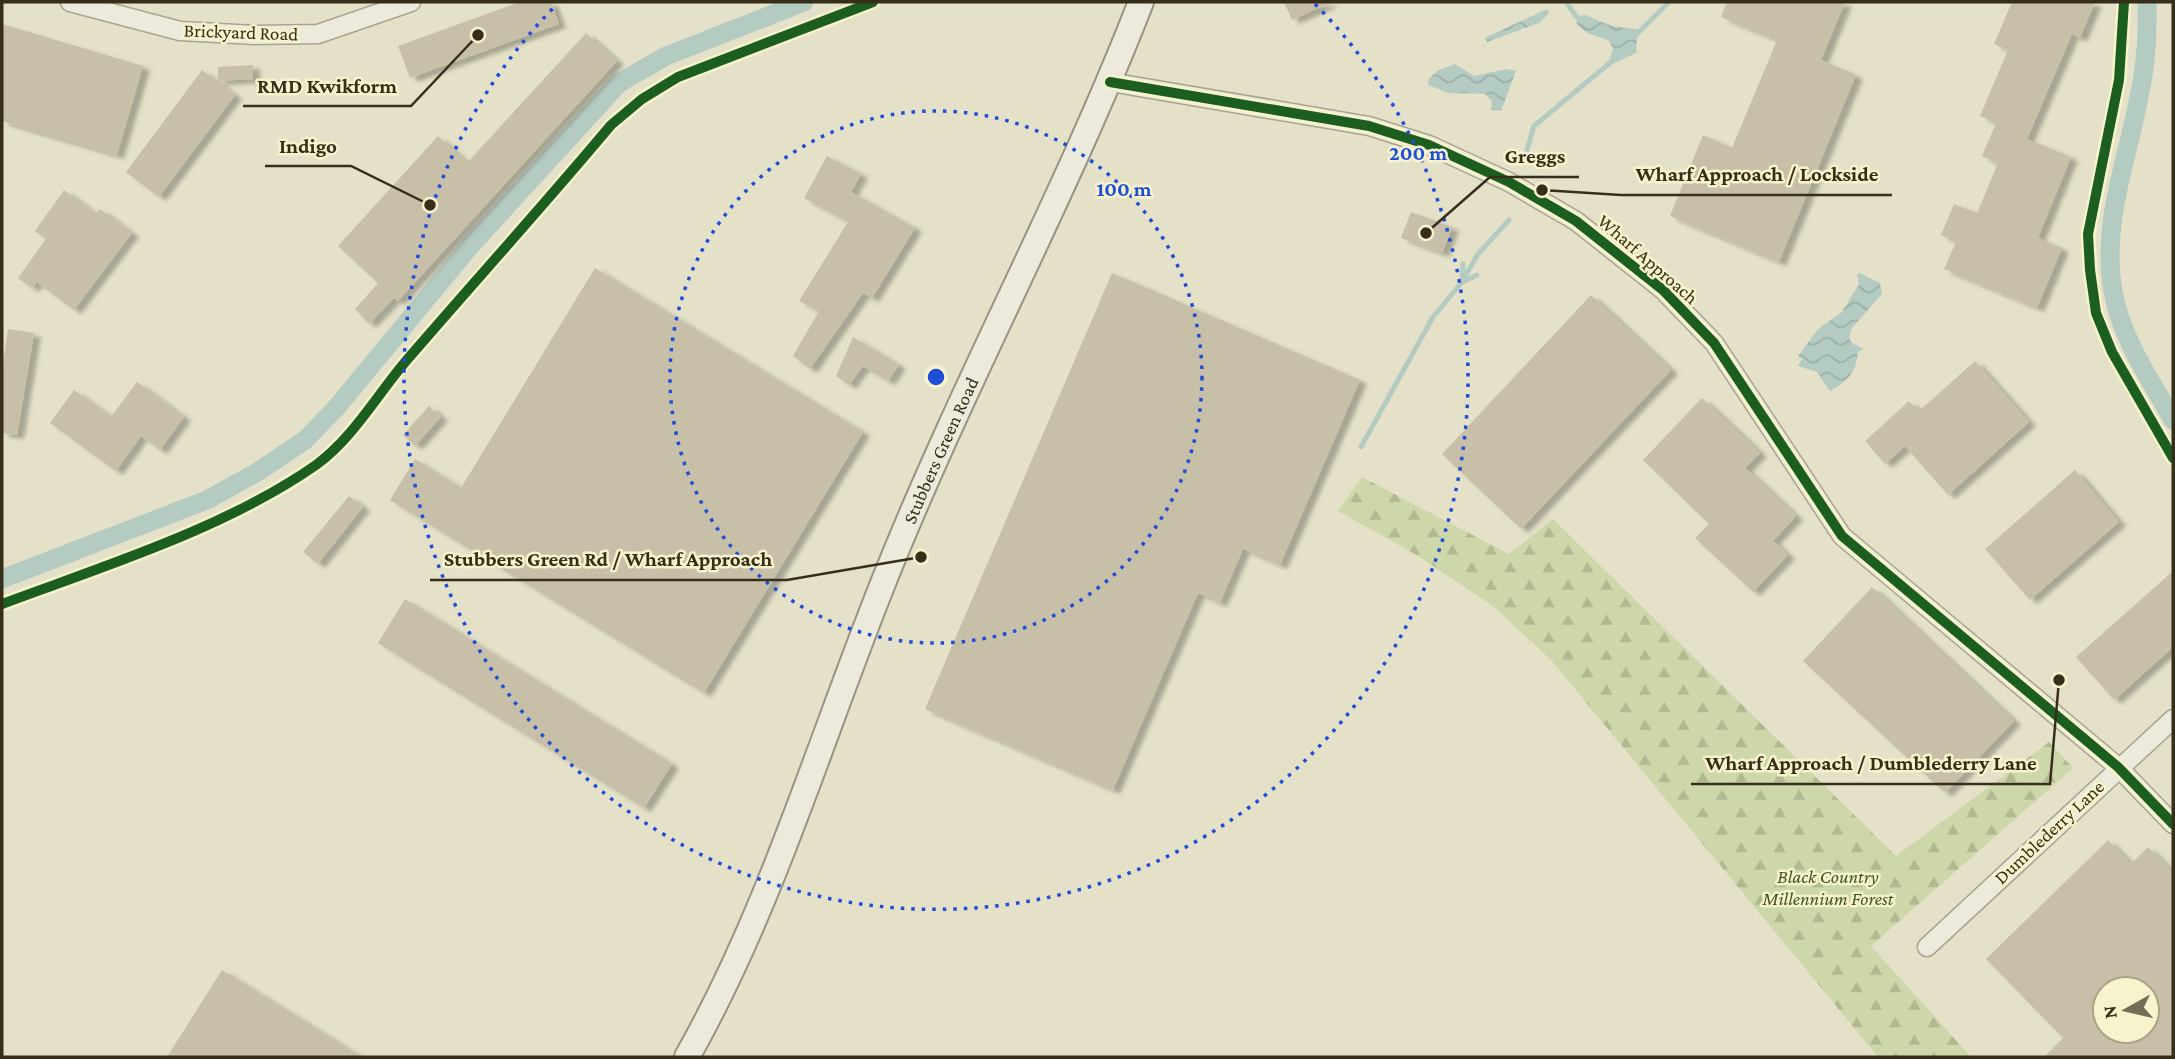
<svg xmlns="http://www.w3.org/2000/svg" width="2175" height="1059" font-family="'Crimson Pro',serif">
<defs>
<pattern id="forest-firs" width="22" height="20" patternUnits="userSpaceOnUse" patternTransform="scale(1.75)"><rect width="22" height="20" fill="#cdd7a9"/><path d="M5 1l3.5 6h-7zM16 11l3.5 6h-7z" fill="#b1b991"/></pattern>
<pattern id="water-waves" width="16" height="10" patternUnits="userSpaceOnUse" patternTransform="scale(1.75)"><rect width="16" height="10" fill="#b4cbc1"/><path d="M0 5q4-4 8 0t8 0" fill="none" stroke="#9bafa5"/></pattern>
<filter id="shadow"><feDropShadow dx="7" dy="4" stdDeviation="2" flood-color="#0004"/></filter>
</defs>
<rect width="100%" height="100%" fill="#e4e1c8"/>
<path fill="url(#forest-firs)" d="M1362 477 1509 554 1553 519 1896 856 2049 742 2073 768 1871 946 1971 1057H1878L1551 660 1493 606 1418 556 1338 511Z"/>
<path fill="url(#water-waves)" d="M1547 9 1549 13 1539 23 1487 42 1485 38Z
M1585 15 1612 26 1642 30 1637 38 1636 53 1608 66 1613 48 1608 40 1589 34 1577 25 1576 16Z
M1455 64 1474 76 1506 69 1516 71 1501 111 1491 110 1492 101 1485 94 1448 93 1428 85 1429 79 1437 71Z
M1860 273 1880 283 1882 294 1852 328 1849 338 1853 344 1864 349 1858 352C1856 373 1848 381 1830 391L1817 372 1798 366 1802 359 1798 356 1818 329 1842 312 1859 284 1857 275Z"/>
<g fill="none" stroke-linecap="round" stroke-linejoin="round">
<path stroke="#b4cbc1" stroke-width="5" d="M1568 5 1576 16
M1637 34 1669 2
M1525 157 1534 126 1611 62
M1463 264 1462 282 1477 275
M1361 447 1433 317 1462 282 1478 254 1509 220"/>
<path stroke="#b4cbc1" stroke-width="19" d="M2147 2C2148 34 2146 66 2139 97 2127 161 2101 225 2113 291 2121 338 2150 379 2173 420
M2 579 207 500 259 471 305 440 336 408 471 245 619 83 666 56 804 2"/>
</g>
<path fill="#c8bfa9" fill-rule="evenodd" filter="url(#shadow)" d="M520 2H551L559 24 410 78 398 46Z
M1284 2H1332L1292 20Z
M1727 2H1845L1821 60 1856 75 1779 262 1670 216 1703 135 1732 148 1777 40 1721 17Z
M2012 2H2095L2080 38 2072 34 2027 139 2071 157 2038 238 2062 248 2037 308 1944 269 1956 242 1941 235 1954 204 1977 213 1998 163 1982 156 1996 123 1980 116 2008 50 1994 44Z
M2 24 143 66 117 155 2 121Z
M586 33 617 61 398 301 394 298 369 324 355 309 378 283 338 246 438 136 467 163Z
M253 65V79L218 81V67Z
M202 70 235 95 159 197 126 172Z
M827 156 861 174 851 192 915 228 872 298 863 293 810 369 793 356 819 311 799 301 848 222 804 198Z
M64 190 96 214 100 209 132 233 74 310 37 282 32 288 18 278 46 239 35 231Z
M1411 212 1452 227 1442 253 1401 238Z
M595 268 863 432 704 693 390 500 415 459 461 488Z
M1112 273 1360 380 1280 565 1243 549 1220 603 1198 593 1113 790 925 709Z
M1591 295 1671 370 1521 529 1442 454Z
M8 329 34 333 17 435 2 433V370Z
M853 337 899 365 888 381 863 366 849 385 836 376Z
M1975 361 2029 422 1948 495 1905 446 1885 464 1865 441 1909 401 1919 411Z
M137 382 184 417 160 450 141 436 116 471 50 423 74 390 111 417Z
M1702 398 1760 453 1745 468 1796 516 1773 541 1788 555 1753 592 1695 538 1709 524 1643 460Z
M429 406 441 417 415 446 403 435Z
M2075 470 2119 522 2030 600 1985 549Z
M349 496 363 507 318 564 303 552Z
M2173 571V647L2114 700 2076 657Z
M1872 587 2014 721 1945 793 1803 661Z
M405 599 672 764 644 808 378 643Z
M2108 840 2131 864 2148 847 2173 873V1057H2044L2063 1038 1986 959ZM2105 989H2147V1031H2105Z
M222 970 362 1057H167Z"/>
<g fill="none" stroke-linecap="round" stroke-linejoin="round">
<g stroke="#a9a492" stroke-width="21">
<path id="street" d="M70 2 180 31 255 35 318 34 411 2
M1110 82 1369 126 1429 145 1509 182 1576 221 1663 290 1714 343 1842 536 2118 767 2173 824
M1927 947 2173 719"/>
</g>
<g stroke="#989382" stroke-width="28">
<g id="secondary">
<path id="s1" d="M687 1057C775 901 824 726 892 561 969 372 1067 192 1141 2"/>
</g>
</g>
<use href="#street" stroke="#eceada" stroke-width="18"/>
<use href="#secondary" stroke="#eceada" stroke-width="24"/>
<g stroke="#f7f3cc" stroke-width="15">
<path id="cycleway" d="M2124 2 2119 80 2088 234 2090 270 2096 313 2112 352 2173 458
M1110 82 1369 126 1429 145 1509 182 1576 221 1663 290 1714 343 1842 536 2118 767 2173 824
M2 604C104 566 226 528 316 465 353 438 377 395 406 361 474 282 544 205 611 125L642 99 678 77 873 2"/>
</g>
<use href="#cycleway" stroke="#1b5e20" stroke-width="10"/>
</g>
<g fill="none" stroke="#1d4ed8" stroke-width="3.5" stroke-dasharray="3.5 7">
<circle cx="936" cy="377" r="266"/>
<path d="M1315 4A532 532 0 1 1 557 4"/>
</g>
<g text-anchor="middle" dominant-baseline="central" stroke-width="5" stroke-linejoin="round" paint-order="stroke">
<g font-size="19" fill="#372e1a" stroke="#f7f3cc">
<text transform="translate(241 32) rotate(2)">Brickyard Road</text>
<text transform="translate(1648 259) rotate(41)">Wharf Approach</text>
<text stroke="none"><textPath href="#s1" startOffset="658">Stubbers Green Road</textPath></text>
<text transform="translate(2049 832) rotate(-43)">Dumblederry Lane</text>
</g>
<g font-size="19" font-style="italic" fill="#3d5520" stroke="#f7f3cc">
<text x="1828" y="876">Black Country<tspan x="1828" dy="22">Millennium Forest</tspan></text>
</g>
</g>
<circle cx="936" cy="377" r="10" fill="#1d4ed8" stroke="#f7f3cc" stroke-width="3.5"/>
<g font-size="21" text-anchor="middle" font-weight="bold" fill="#1d4ed8" stroke="#f7f3cc" stroke-width="5" stroke-linejoin="round" paint-order="stroke">
<text x="1418" y="160">200 m</text>
<text x="1124" y="196">100 m</text>
</g>
<path fill="none" stroke="#372e1a" stroke-width="2.5" d="M478 35L411 106H243M430 205L351 166H265M1426 233L1490 177H1579M1542 190L1621 195H1892M921 557L787 580H430M2059 680L2050 784H1691"/>
<g fill="#372e1a" stroke="#f7f3cc" stroke-width="2.5">
<circle cx="478" cy="35" r="7"/>
<circle cx="430" cy="205" r="7"/>
<circle cx="1426" cy="233" r="7"/>
<circle cx="1542" cy="190" r="7"/>
<circle cx="921" cy="557" r="7"/>
<circle cx="2059" cy="680" r="7"/>
</g>
<g font-size="21" text-anchor="middle" font-weight="bold" fill="#372e1a" stroke="#f7f3cc" stroke-width="5" stroke-linejoin="round" paint-order="stroke">
<text x="327" y="93">RMD Kwikform</text>
<text x="308" y="153">Indigo</text>
<text x="1535" y="163">Greggs</text>
<text x="1757" y="181">Wharf Approach / Lockside</text>
<text x="608" y="566">Stubbers Green Rd / Wharf Approach</text>
<text x="1871" y="770">Wharf Approach / Dumblederry Lane</text>
</g>
<rect width="2175" height="1059" fill="none" stroke="#372e1a" stroke-width="7"/>
<g transform="translate(2126 1010) rotate(262)"><circle r="33" fill="#f7f3cc" stroke="#aaa485" stroke-width="2"/>
<path d="M0-5L12 26L0 18L-12 26Z" fill="#746d57"/>
<text y="-10" font-size="19" font-weight="bold" text-anchor="middle" fill="#372e1a">N</text>
</g>
</svg>
